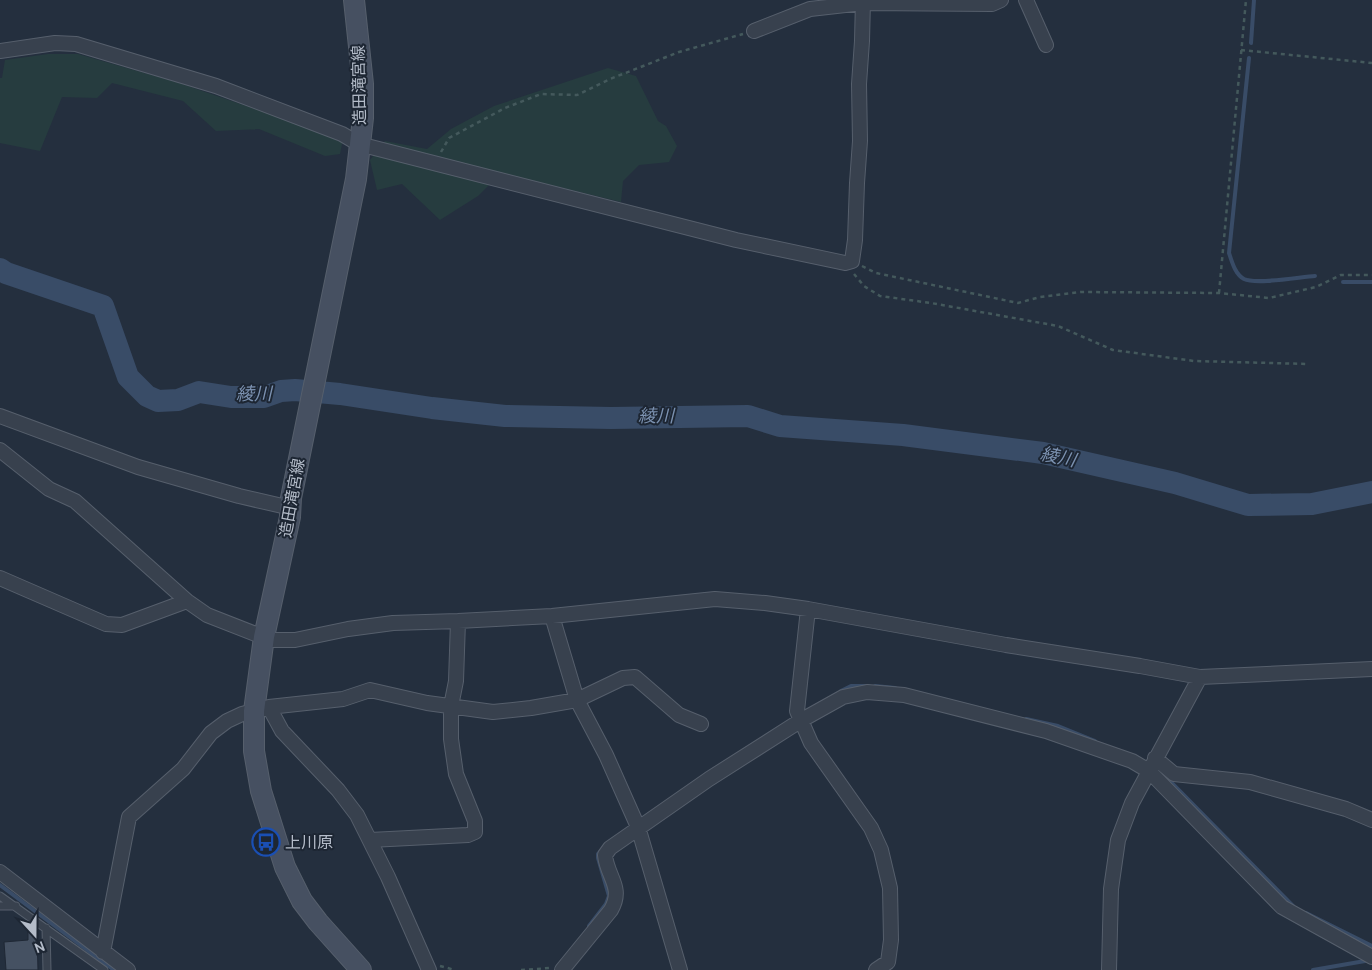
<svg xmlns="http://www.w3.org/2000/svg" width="1372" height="970" font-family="Cabin,'Noto Sans JP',sans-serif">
<rect width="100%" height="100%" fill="#242f3e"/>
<path fill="#263c3f" d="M48 54H78L176 82 343 139 340 154 325 156 259 129 216 131 183 101 112 83 97 98 62 97 40 151 0 143V78H2L5 60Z
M608 68 636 76 658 121 666 126 677 146 669 162 639 165 623 181 621 202 501 173 478 196 440 220 402 184 377 190 370 160 385 141 427 149 451 129 494 106Z"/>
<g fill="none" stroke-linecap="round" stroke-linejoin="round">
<path stroke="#394c67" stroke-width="4" d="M1251 43 1254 0
M1249 58 1229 253C1232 262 1235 274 1244 279 1256 285 1300 277 1315 276
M1343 282H1372
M875 686 895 688
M841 691 851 686H868
M1026 719 1058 726 1095 741
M1158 769 1293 906
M0 885 114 970
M1306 913 1372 946
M589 926 606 904 609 896 598 858V854L602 850
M1313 970 1365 961"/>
<path stroke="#394c67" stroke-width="22" d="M0 269 6 273 103 306 128 377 147 396 158 401 178 400 199 392 231 397H264L281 391 295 390 340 394 432 408 505 416 611 418 748 416 780 426 903 435 1043 453 1175 483 1248 505 1312 504 1372 492"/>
</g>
<path fill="#455162" stroke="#1f2835" d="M28 931H37L38 970H6L4 942 28 940Z"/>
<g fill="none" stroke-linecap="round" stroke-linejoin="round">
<g stroke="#565f6c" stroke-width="9">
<path id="lane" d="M0 896 104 970
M0 906H16
M46 928 47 970"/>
</g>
<g stroke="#565f6c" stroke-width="16">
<path id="street" d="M1026 0 1046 45
M754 31 810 9 863 3 992 4 1001 0
M0 51 55 43 76 44 216 86 342 134 359 144 736 240 845 263 852 261 855 240 857 183 860 141 859 84 862 41 863 0
M0 416 138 467 239 496 291 508
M0 450 49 489 75 501 187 601 207 615 271 640H295L348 629 393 623 458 621 552 616 715 599 765 603 808 609 1006 645 1140 666 1200 677 1372 669
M0 578 106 624 122 625 187 601
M808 609 797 711 811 743 871 828 881 850 890 888 891 940 888 962 876 970
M552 616 577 700 606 755 638 827 680 970
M269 707 343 699 370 690 427 703 493 712 531 708 577 700 623 678 635 677 679 715 701 724
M1155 758 1174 774 1250 782 1346 809 1372 820
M370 840 468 835 475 832V821L456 774 451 739V706L456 681 458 621
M0 872 128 970
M103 952 129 817 183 769 211 733 227 721 242 714 269 707 282 731 338 790 357 815 388 877 429 970
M562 970 611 910C624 887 607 877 605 855L610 848 709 779 800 721 843 697 867 692 904 695 1046 731 1132 761 1149 771 1282 907 1372 957
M1109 970 1111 889 1118 840 1132 803 1200 677"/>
</g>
<g stroke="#565f6c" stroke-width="22">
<path id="secondary" d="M354 0 363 84V118L356 179 291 498 290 517 264 637 254 711V751L261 791 285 867 302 901 318 922 361 970"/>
</g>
<path stroke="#44595c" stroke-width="2.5" stroke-dasharray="4 4" stroke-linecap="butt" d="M1241 50 1372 63
M441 152 449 138 505 108 541 94 577 95 610 79 679 52 743 34
M862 266 876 273 1018 303 1040 297 1081 292 1219 293 1269 298 1316 287 1341 275H1372
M854 274 864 286 880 296 931 303 1058 326 1113 350 1194 361 1309 364
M1219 293 1246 0
M440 966 455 970
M521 970 550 968"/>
<use href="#lane" stroke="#38414e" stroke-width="7"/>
<use href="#street" stroke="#38414e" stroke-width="14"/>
<use href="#secondary" stroke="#465061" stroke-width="20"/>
</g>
<defs>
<g id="bus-ring" transform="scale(1.4375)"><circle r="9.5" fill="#1d2633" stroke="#1a4fb4" stroke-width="1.5"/><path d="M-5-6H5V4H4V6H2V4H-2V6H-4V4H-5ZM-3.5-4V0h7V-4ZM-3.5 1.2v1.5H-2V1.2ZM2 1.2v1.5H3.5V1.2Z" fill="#1a4fb4"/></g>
</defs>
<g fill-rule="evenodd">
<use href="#bus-ring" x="266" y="842"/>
</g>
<g text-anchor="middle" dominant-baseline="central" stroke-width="4" stroke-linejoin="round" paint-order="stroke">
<g font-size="16" fill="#b4bcc9" stroke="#1d2633">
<text transform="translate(359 85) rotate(-91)">造田滝宮線</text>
<text transform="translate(292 498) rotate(-80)">造田滝宮線</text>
</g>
<g font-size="16" fill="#b4bcc9" stroke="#1d2633" text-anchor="start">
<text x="285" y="842">上川原</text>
</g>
<g font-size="18" font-style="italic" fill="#7c92b1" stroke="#1d2633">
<text transform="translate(254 394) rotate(-1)">綾川</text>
<text x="656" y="416">綾川</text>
<text transform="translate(1058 457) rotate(12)">綾川</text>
</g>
</g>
<g transform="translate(35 935) rotate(159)" stroke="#1d2633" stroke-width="4" paint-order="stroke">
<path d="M0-4L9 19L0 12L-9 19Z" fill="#b4bcc9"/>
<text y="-8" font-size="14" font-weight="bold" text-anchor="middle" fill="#b4bcc9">N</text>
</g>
</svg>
